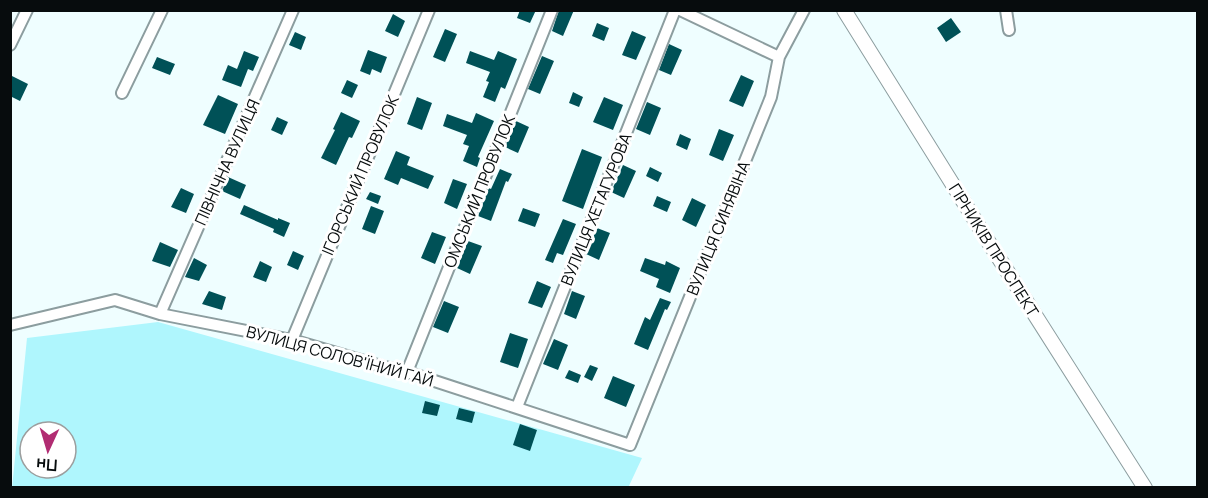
<svg xmlns="http://www.w3.org/2000/svg" width="1208" height="498" font-family="Manrope,sans-serif">
<rect width="100%" height="100%" fill="#effeff"/>
<path fill="#aff6fd" fill-rule="evenodd" d="M158 322 642 458 628 488H12L27 338ZM30 432H66V468H30Z"/>
<path fill="#005157" d="M520 10H536L530 23 517 18Z
M559 10H574L563 36 552 31Z
M393 14 405 21 398 37 385 31Z
M951 18 961 32 946 42 937 28Z
M597 23 609 28 604 41 592 36Z
M445 29 457 34 445 62 433 57Z
M632 31 646 37 636 60 622 55Z
M295 32 306 37 301 50 289 45Z
M669 44 682 50 671 75 659 70Z
M368 50 387 57 381 73 372 69 370 75 360 71Z
M244 51 259 57 253 71 248 69 241 87 222 80 228 65 237 69Z
M470 51 494 60 498 51 517 59 505 89 501 87 495 102 483 97 489 82 486 81 490 72 466 63Z
M542 56 554 61 540 94 528 89Z
M157 57 175 64 170 75 152 68Z
M10 75 28 84 20 101 10 96Z
M741 75 754 81 743 107 729 101Z
M347 80 358 85 352 98 341 93Z
M573 92 583 97 579 107 569 103Z
M218 95 238 104 225 134 203 125Z
M417 97 432 103 422 130 407 124Z
M604 97 623 105 613 130 593 122Z
M647 102 661 108 650 135 636 129Z
M341 112 360 121 352 138 349 137 336 165 321 158 335 130 333 129Z
M476 113 494 121 478 157 480 158 477 167 463 161 469 146 463 144 467 135 443 126 447 114 472 123Z
M277 117 288 122 282 135 271 130Z
M516 121 529 127 518 153 505 147Z
M719 129 734 135 723 161 709 155Z
M680 134 691 139 687 150 676 145Z
M582 149 602 157 583 209 562 201Z
M396 151 410 157 407 165 434 176 428 189 401 178 398 185 384 179Z
M623 165 636 171 624 198 611 192Z
M650 167 662 173 658 182 646 176Z
M500 169 512 174 508 182 506 181 491 221 478 216 489 188 491 189Z
M228 177 246 185 240 199 222 191Z
M453 179 467 184 457 209 444 203Z
M181 188 194 194 186 213 171 207Z
M370 192 381 196 378 204 366 199Z
M657 196 671 202 667 212 653 206Z
M692 198 706 205 696 227 682 220Z
M244 205 278 220V218L290 223 284 237 273 232 274 229 240 214Z
M371 206 384 211 375 234 362 229Z
M523 208 540 214 535 227 518 221Z
M563 219 576 224 563 255 557 253 553 263 545 260Z
M597 228 610 233 599 260 586 254Z
M432 232 446 237 435 264 421 258Z
M468 241 482 246 470 274 457 268Z
M160 242 178 250 170 267 152 261Z
M293 251 304 256 298 270 287 265Z
M194 258 207 265 199 281 185 277Z
M645 258 665 265 666 261 680 268 670 293 656 287 659 279 640 271Z
M260 261 272 267 266 282 253 277Z
M537 281 551 287 542 308 528 303Z
M209 291 226 297 222 310 202 304Z
M572 291 585 296 576 319 564 314Z
M660 298 671 302 667 310 665 309 648 350 634 344 645 317 650 320Z
M444 301 459 307 448 333 433 327Z
M510 333 528 339 518 368 500 362Z
M554 339 568 345 558 370 543 364Z
M590 365 598 368 592 381 584 377Z
M569 370 581 375 578 383 565 378Z
M613 376 635 385 626 407 604 398Z
M425 401 440 405 437 416 422 413Z
M459 408 475 412 472 423 456 419Z
M520 424 537 430 530 451 513 445Z"/>
<g fill="none" stroke-linecap="round" stroke-linejoin="round">
<g stroke="#8c9d9f" stroke-width="14">
<path id="minor" d="M680 10 779 57
M1006 10 1009 30
M10 45 27 10
M122 93 162 10
M160 314 293 10
M10 325 115 300 160 314 292 340 381 366 407 372 630 445 771 97 779 57 804 10
M292 340 429 10
M407 372 552 10
M517 407 675 10"/>
</g>
<g stroke="#8c9d9f" stroke-width="16">
<path id="major" d="M844 10 988 241 1145 488"/>
</g>
<use href="#minor" stroke="#fff" stroke-width="10"/>
<use href="#major" stroke="#fff" stroke-width="14"/>
</g>
<g text-anchor="middle" dominant-baseline="central" stroke-width="6" stroke-linejoin="round" paint-order="stroke">
<g font-size="16" fill="#070c0d" stroke="#fff">
<text transform="translate(227 162) rotate(-66)">ПІВНІЧНА ВУЛИЦЯ</text>
<text transform="translate(360 175) rotate(-67)">ІГОРСЬКИЙ ПРОВУЛОК</text>
<text transform="translate(479 191) rotate(-68)">ОМСЬКИЙ ПРОВУЛОК</text>
<text transform="translate(596 209) rotate(-68)">ВУЛИЦЯ ХЕТАГУРОВА</text>
<text transform="translate(718 228) rotate(-68)">ВУЛИЦЯ СИНЯВІНА</text>
<text transform="translate(994 250) rotate(58)">ГІРНИКІВ ПРОСПЕКТ</text>
<text transform="translate(340 356) rotate(15)">ВУЛИЦЯ СОЛОВ'ЇНИЙ ГАЙ</text>
</g>
</g>
<rect width="1208" height="498" fill="none" stroke="#070c0d" stroke-width="24"/>
<g transform="translate(48 450) rotate(184)"><circle r="28" fill="#ffffff" stroke="#9c9e9e" stroke-width="1.5"/>
<path d="M0-4.5L10 22L0 15L-10 22Z" fill="#b12c72"/>
<text y="-9" font-size="16" font-weight="bold" text-anchor="middle" fill="#070c0d">Пн</text>
</g>
</svg>
